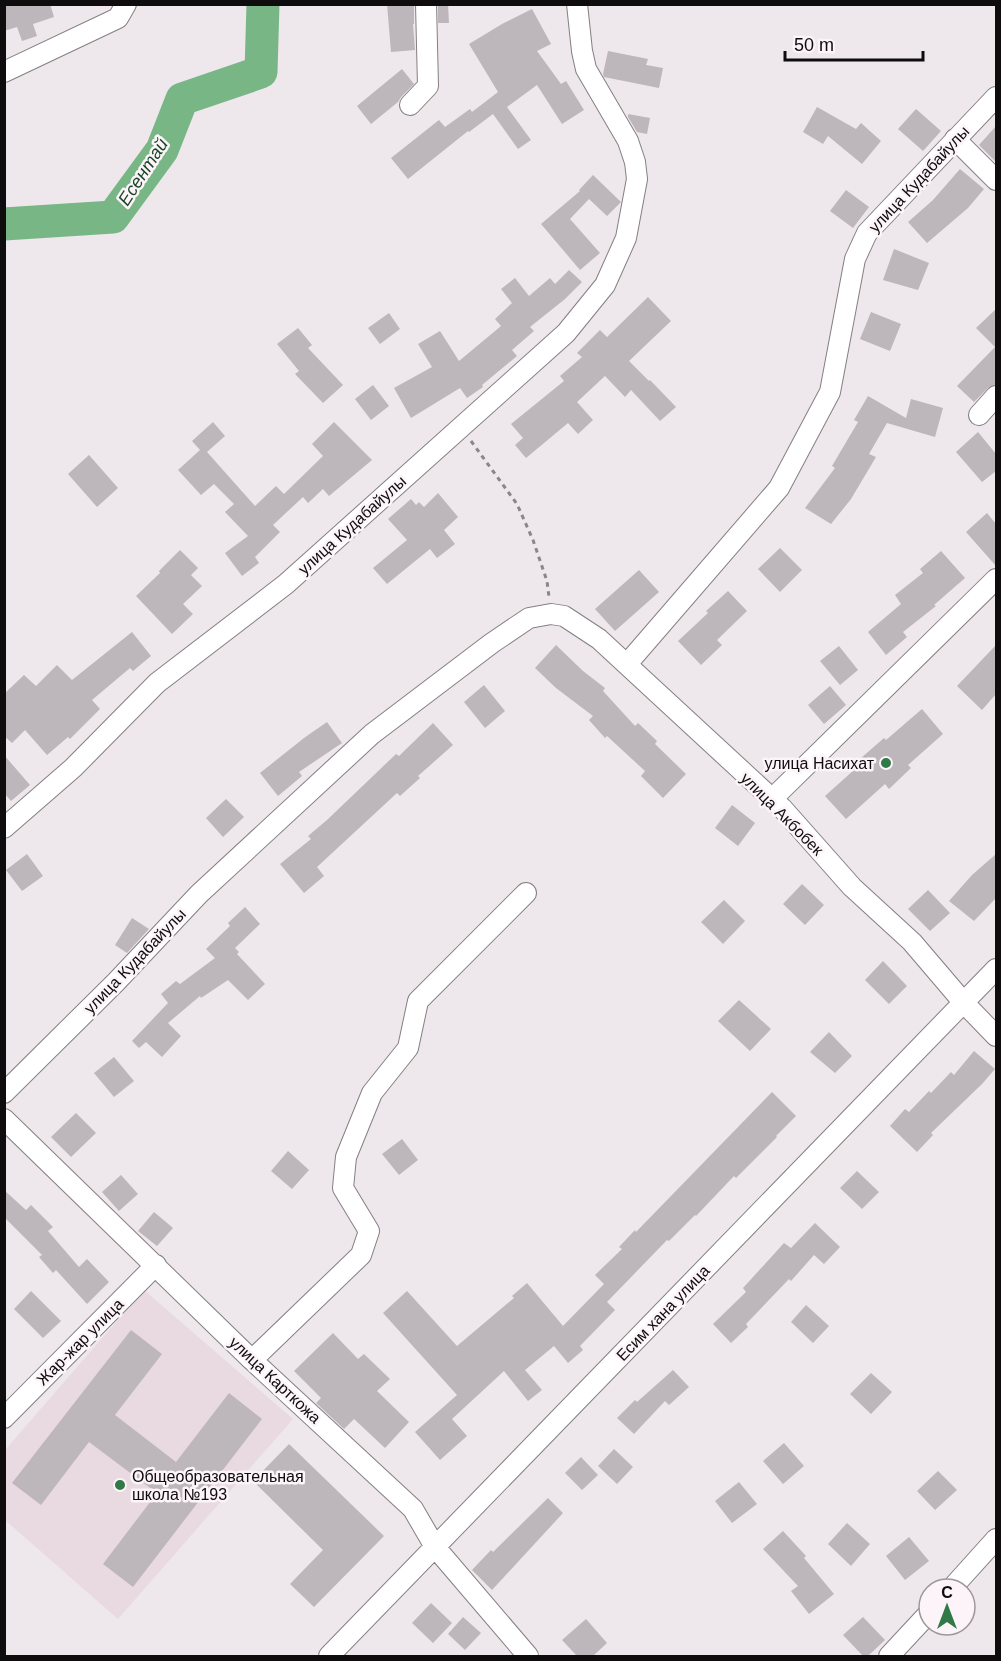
<svg xmlns="http://www.w3.org/2000/svg" width="1001" height="1661" font-family="Arial,sans-serif">
<rect width="100%" height="100%" fill="#eee7eb"/>
<path fill="#e9dae2" d="M144 1290 293 1419 118 1619 5 1520V1450Z"/>
<g fill="none" stroke-linecap="round" stroke-linejoin="round">
<path stroke="#78b686" stroke-width="33" d="M4 224 113 217 162 150 182 99 261 72 263 4"/>
</g>
<path fill="#bdb6ba" d="M4 4H50L54 17 33 24 37 36 22 41 17 27 4 31Z
M387 4H414V24H413L415 50 391 52Z
M438 4H448L449 23H438Z
M532 9 551 44 537 51 561 84 566 81 584 110 562 124 537 85 507 107 531 140 518 149 493 114 469 132 468 131 408 179 391 158 439 120 445 127 470 109 472 112 498 92 469 44 502 24Z
M608 51 648 59 646 65 663 68 659 88 604 77 603 74Z
M402 69 414 84 401 97 398 102 371 124 357 106Z
M817 107 856 129 861 123 881 141 862 164 828 136 823 144 803 132Z
M916 109 941 131 923 151 898 129Z
M628 114 650 118 647 134 637 132 628 117Z
M996 126V162L979 145Z
M960 169 984 189 968 208 927 243 908 222 933 200Z
M593 175 621 202 607 216 589 199 570 219 600 253 580 270 541 224 580 191 579 190Z
M846 190 869 207 853 228 830 211Z
M894 249 929 263 918 290 883 280Z
M569 270 582 282 565 299 530 327 534 331 512 350 517 356 482 385 483 387 467 398 460 388 411 418 394 388 432 367 418 344 440 331 459 361 501 326 495 319 512 303 501 289 515 278 529 296 550 278 555 284Z
M648 297 671 321 629 361 649 381 650 380 676 407 660 421 631 390 625 397 605 376 577 402 593 420 578 434 568 423 526 458 515 445 523 438 511 424 564 381 560 376 582 357 577 353 600 330 607 337Z
M996 309V384L988 388 974 402 957 386 995 347 976 328Z
M871 312 901 324 890 351 860 339Z
M389 313 400 329 380 344 368 328Z
M298 328 312 345 308 348 343 385 323 403 295 374 299 371 277 344Z
M373 385 389 406 371 420 355 399Z
M868 396 906 418 911 399 943 408 935 437 887 423 869 454 876 457 851 499 831 524 805 508 835 468 832 466 858 422 854 420Z
M213 422 225 436 207 452 255 506 276 486 284 494 323 456 312 444 334 422 372 460 329 496 323 489 308 503 303 497 273 525 280 532 255 557 259 563 242 576 225 553 248 536 225 512 234 504 214 484 201 495 178 470 200 450 192 441Z
M978 432 996 454V471L982 482 956 452Z
M89 455 118 488 97 507 68 474Z
M438 493 458 517 444 530 455 544 437 558 430 549 387 584 373 568 407 540 388 519 411 499 416 505 419 502 424 507Z
M987 513 996 524V566L966 532Z
M780 548 802 570 780 592 758 569Z
M180 550 198 568 191 575 202 586 183 604 193 614 172 634 136 596 160 573 159 571Z
M941 551 965 578 934 605 936 606 903 632 907 637 886 655 868 632 901 604 895 595 923 573 920 569Z
M639 570 659 592 615 631 595 609Z
M728 591 747 611 717 640 722 645 701 665 678 641 708 613 706 611Z
M132 632 151 656 133 671 130 668 92 700 100 709 70 739 68 737 47 755 25 730 12 743 4 736V694L24 675 36 686 57 665 72 680Z
M556 645 583 671 605 688 603 691 635 726 638 723 657 741 655 744 686 774 663 798 641 776 645 771 607 736 605 738 589 720 593 716 556 688 535 668Z
M996 645V694L982 710 957 686Z
M839 646 858 670 840 685 820 661Z
M484 685 505 711 485 728 464 702Z
M830 686 846 705 824 724 808 705Z
M922 709 943 734 908 765 911 768 889 789 885 784 846 819 825 796 864 761 861 758 884 738 886 740Z
M327 722 342 743 299 772 302 776 278 796 260 773 304 738Z
M433 723 453 745 418 776 420 778 400 796 397 793 317 867 324 876 304 893 280 864 311 839 308 836 327 820 396 754 399 756Z
M4 755 30 785 11 801 4 793Z
M226 799 244 817 223 837 206 818Z
M732 805 755 823 738 846 715 828Z
M27 854 43 876 22 891 6 870Z
M996 854V898L974 921 949 901 972 875Z
M802 884 824 905 805 925 783 904Z
M928 890 950 913 930 931 908 909Z
M724 900 745 921 723 944 701 922Z
M245 907 260 924 235 948 239 952 237 954 265 984 248 1000 228 980 201 998 200 996 168 1023 181 1036 162 1057 146 1042 139 1048 132 1041 168 1003 161 994 176 981 180 984 215 958 206 949 230 926 228 923Z
M132 918 149 929 127 953 115 945Z
M883 961 907 986 889 1004 865 980Z
M739 1000 771 1029 750 1051 718 1021Z
M829 1032 852 1056 835 1073 810 1052Z
M974 1051 995 1069 982 1084 931 1133 933 1135 917 1152 890 1126 905 1109 909 1112 929 1091 931 1093 951 1072 954 1075Z
M114 1057 134 1081 114 1097 94 1073Z
M772 1092 796 1116 776 1136 777 1137 736 1178 734 1176 696 1216 695 1215 669 1241 667 1240 607 1302 615 1310 580 1346 583 1350 568 1363 554 1346 525 1370 542 1390 528 1401 504 1371 452 1419 467 1436 440 1460 415 1432 457 1395 383 1313 407 1291 457 1346 514 1298 512 1296 527 1283 563 1326 604 1284 595 1275 622 1249 619 1247 635 1230 636 1232Z
M76 1113 96 1133 71 1157 51 1137Z
M402 1139 418 1160 399 1175 382 1154Z
M288 1151 309 1170 292 1189 271 1171Z
M857 1171 879 1192 862 1209 840 1188Z
M121 1175 138 1194 119 1211 102 1192Z
M4 1190 26 1210 31 1205 53 1227 48 1231 79 1267 87 1259 109 1282 87 1304 56 1270 53 1273 39 1257 42 1255 4 1217Z
M154 1212 173 1228 157 1246 138 1231Z
M815 1223 840 1247 824 1264 814 1255 791 1281 789 1279 746 1324 748 1327 731 1343 713 1324 746 1292 743 1288 784 1243 791 1248Z
M31 1291 61 1321 43 1338 14 1309Z
M806 1305 829 1326 813 1343 791 1322Z
M131 1330 162 1354 115 1415 176 1462 229 1393 262 1419 133 1587 103 1564 157 1493 89 1442 41 1505 12 1483Z
M333 1333 358 1359 364 1354 390 1379 377 1391 409 1422 385 1448 354 1419 344 1429 316 1403 321 1398 294 1371Z
M673 1370 689 1387 669 1405 665 1401 634 1434 617 1418 635 1400 637 1402Z
M871 1373 892 1392 871 1414 850 1394Z
M784 1443 804 1466 783 1484 763 1461Z
M289 1444 384 1536 314 1607 290 1584 323 1550 253 1481Z
M614 1449 633 1467 617 1484 598 1466Z
M581 1457 598 1475 582 1490 565 1473Z
M938 1471 957 1490 935 1510 917 1491Z
M739 1482 757 1504 732 1523 715 1501Z
M548 1498 563 1513 492 1590 472 1570 491 1550 493 1552Z
M847 1523 870 1544 851 1566 828 1544Z
M783 1531 806 1556 804 1558 834 1594 809 1614 791 1591 798 1586 763 1549Z
M909 1537 929 1561 905 1580 886 1556Z
M431 1603 452 1623 433 1643 412 1623Z
M463 1617 481 1633 465 1650 448 1634Z
M863 1617 885 1640 868 1656H863L843 1635Z
M586 1619 607 1643 593 1656H577L562 1640Z"/>
<g fill="none" stroke-linecap="round" stroke-linejoin="round">
<g stroke="#857f82" stroke-width="22">
<path id="street" d="M4 72 118 18 126 4
M410 105 428 86 426 4
M955 139 996 180
M979 415 996 396
M627 664 779 488 830 392 855 259 867 233 996 97
M772 799 996 579
M4 828 73 768 157 683 286 584 566 333 605 285 626 238 637 179 635 162 628 141 586 69 582 51 577 4
M4 1093 116 982 199 894 372 734 492 643 529 618 551 614 564 616 599 639 782 808 852 887 912 942 964 1003 996 1036
M4 1119 252 1360 413 1509 435 1547 528 1656
M252 1360 361 1255 369 1231 343 1188 346 1157 372 1093 408 1048 418 1001 526 893
M4 1418 156 1265
M951 1589 996 1539
M329 1656 996 969
M889 1656 929 1613"/>
</g>
<path stroke="#8b8689" stroke-width="3" stroke-dasharray="4.5 4.5" stroke-linecap="butt" d="M471 441 517 504 533 540 547 581 549 597"/>
<use href="#street" stroke="#fff" stroke-width="20"/>
</g>
<g fill="#317947" stroke="#fcf4f8" stroke-width="2">
<circle cx="886" cy="763" r="6"/>
<circle cx="120" cy="1485" r="6"/>
</g>
<g text-anchor="middle" dominant-baseline="central" stroke-width="5" stroke-linejoin="round" paint-order="stroke">
<g font-size="16" fill="#0e0c0d" stroke="#fcf4f8">
<text transform="translate(919 179) rotate(-47)">улица Кудабайулы</text>
<text transform="translate(352 525) rotate(-42)">улица Кудабайулы</text>
<text transform="translate(782 814) rotate(45)">улица Акбобек</text>
<text transform="translate(135 961) rotate(-46)">улица Кудабайулы</text>
<text transform="translate(663 1313) rotate(-46)">Есим хана улица</text>
<text transform="translate(80 1342) rotate(-45)">Жар-жар улица</text>
<text transform="translate(275 1380) rotate(43)">улица Карткожа</text>
</g>
<g font-size="16" fill="#0e0c0d" stroke="#fcf4f8" text-anchor="end">
<text x="874" y="763">улица Насихат</text>
<text x="132" y="1476" text-anchor="start">Общеобразовательная<tspan x="132" dy="18">школа №193</tspan></text>
</g>
<g font-size="18" font-style="italic" fill="#184626" stroke="#fcf4f8">
<text transform="translate(143 172) rotate(-57)">Есентай</text>
</g>
</g>
<rect width="1001" height="1661" fill="none" stroke="#0e0c0d" stroke-width="12"/>
<g transform="translate(947 1607)"><circle r="28" fill="#fcf4f8" stroke="#9d979a" stroke-width="1.5"/>
<path d="M0-4.5L10 22L0 15L-10 22Z" fill="#317947"/>
<text y="-9" font-size="16" font-weight="bold" text-anchor="middle" fill="#0e0c0d">С</text>
</g>
<path d="M785 51v9h138v-9" fill="none" stroke="#0e0c0d" stroke-width="3"/>
<text x="794" y="51" font-size="18" fill="#0e0c0d" stroke="#fcf4f8" stroke-width="4.5" paint-order="stroke">50 m</text>
</svg>
